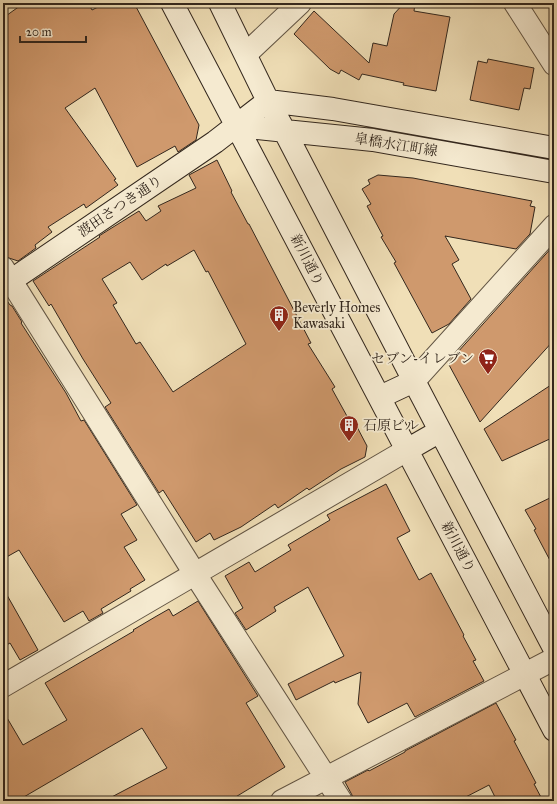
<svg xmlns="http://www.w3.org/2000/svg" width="557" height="804" font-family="'IM FELL Great Primer','Noto Serif JP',serif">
<rect width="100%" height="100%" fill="#f0dfb7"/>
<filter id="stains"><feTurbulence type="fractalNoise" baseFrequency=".005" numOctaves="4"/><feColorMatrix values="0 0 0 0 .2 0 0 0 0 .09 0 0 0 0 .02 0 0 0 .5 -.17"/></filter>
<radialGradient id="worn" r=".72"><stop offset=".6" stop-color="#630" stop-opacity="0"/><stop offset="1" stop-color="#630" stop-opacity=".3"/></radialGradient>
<path fill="#cf996d" stroke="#33271d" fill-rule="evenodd" d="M24 3H88L92 10 106 3H134L199 125 196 140 178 152 175 146 137 167 95 88 65 108 116 179 114 180 118 185 86 208 84 204 48 227 52 232 35 245 36 248 18 261 3 256V18Z
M404 3H415L414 11 450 17 436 91 403 85 404 83 362 74 359 80 341 70 339 74 330 69 294 34 314 11 369 63 373 43 387 46 394 14Z
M488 59 534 68 530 89 524 88 519 110 470 100 478 61 487 63Z
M217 160 232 191 231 192 248 224H249L311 343 308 344 335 387 332 389 353 427 356 425 367 446 365 457 341 469 309 490 307 488 278 508 275 504 241 527 214 540 210 533 196 542 163 490 159 493 105 407 111 403 83 359 51 304 49 306 33 281 100 237 99 236 110 229 139 211 146 221 161 211 158 206 196 188 189 175ZM194 250 206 272 208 271 246 344 173 392 140 342 136 344 113 305 117 303 102 279 130 262 142 280 166 264 167 266Z
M378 175 413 178 532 201 530 206 535 207 530 234 516 249 445 236 459 260 452 264 471 299 449 324 432 333 394 263 396 262 381 237 383 236 367 206 371 204 362 189 370 184 368 180Z
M554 245V340L480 422 448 363Z
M3 298H5L10 305 12 306 22 322 21 323 66 393 81 421 84 420 137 505 121 514 137 540 124 547 145 580 130 589 131 591 101 609 103 613 89 621 83 611 64 622 19 550 3 559Z
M554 383V437L502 461 484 429Z
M386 484 410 531 397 538 419 580 431 573 464 635 463 636 476 660 473 661 484 681 415 717 407 703 368 723 358 704 361 672 335 683 334 681 296 700 288 684 344 656 308 587 274 607 276 611 246 630 235 613 243 608 225 576 249 562 255 572 291 550 288 545 330 520 327 515Z
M554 496V568L534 530 536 529 525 510Z
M3 588 38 650 20 660 10 643 3 647Z
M198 601 258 696 246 703 285 767 229 801H104L167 768 142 728 17 801H3V711L23 745 67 720 45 683 134 631 133 630 155 617 169 609 173 616Z
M496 703 516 740 514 741 536 783 534 784 543 801H497L489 785 458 801H353L352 795 345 782 368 770 369 771 405 752V751Z"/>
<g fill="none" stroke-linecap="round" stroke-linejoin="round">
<g stroke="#625544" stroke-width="24">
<path id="street" d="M515 3 554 64
M246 54 300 3
M3 268 195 574 341 801
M414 381 554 226
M3 686 407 450
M282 801 554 659"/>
</g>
<g stroke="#33271d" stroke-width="24">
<path id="secondary" d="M172 3 554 730
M220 3 268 101 284 130 414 381 554 648
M268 101 333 109 554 148
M237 126 373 140 554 172
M3 286 215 142 268 101
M380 397 414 381
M407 450 440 431"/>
</g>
<use href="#street" stroke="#f5ead0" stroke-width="22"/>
<use href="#secondary" stroke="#f5ead0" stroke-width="22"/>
</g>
<defs>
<g id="building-pin" transform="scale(1)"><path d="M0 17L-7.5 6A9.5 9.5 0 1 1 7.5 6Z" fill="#8f2418" stroke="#f5ead0"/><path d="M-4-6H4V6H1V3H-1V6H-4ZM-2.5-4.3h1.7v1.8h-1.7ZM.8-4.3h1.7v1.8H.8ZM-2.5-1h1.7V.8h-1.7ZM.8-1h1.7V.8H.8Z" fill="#fff"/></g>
<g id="supermarket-pin" transform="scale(1)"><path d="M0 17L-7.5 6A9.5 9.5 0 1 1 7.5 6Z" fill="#8f2418" stroke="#f5ead0"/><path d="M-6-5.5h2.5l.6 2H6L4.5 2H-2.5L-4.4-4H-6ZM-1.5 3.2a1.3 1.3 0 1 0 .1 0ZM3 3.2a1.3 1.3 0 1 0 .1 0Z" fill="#fff"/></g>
</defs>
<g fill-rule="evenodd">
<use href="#building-pin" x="279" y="315"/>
<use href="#supermarket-pin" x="488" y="358"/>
<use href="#building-pin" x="349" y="425"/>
</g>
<g text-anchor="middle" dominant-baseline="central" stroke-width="3.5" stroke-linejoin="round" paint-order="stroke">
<g font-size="14" fill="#33271d" stroke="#f5ead0">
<text transform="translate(396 145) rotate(9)">皐橋水江町線</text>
<text transform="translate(120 206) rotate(-34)">渡田さつき通り</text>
<text transform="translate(307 260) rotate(63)">新川通り</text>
<text transform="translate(458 547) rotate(62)">新川通り</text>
</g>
<g font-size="14" fill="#33271d" stroke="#f5ead0" text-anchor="start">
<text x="293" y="307">Beverly Homes<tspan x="293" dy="16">Kawasaki</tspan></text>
<text x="474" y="358" text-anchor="end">セブン-イレブン</text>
<text x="363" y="425">石原ビル</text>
</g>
</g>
<rect width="557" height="804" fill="none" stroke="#f0dfb7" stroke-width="16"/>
<rect x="4" y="4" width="549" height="796" fill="none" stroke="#33271d" stroke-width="2"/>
<rect x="8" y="8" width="541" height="788" fill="none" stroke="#33271d"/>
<path d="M20 36v6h66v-6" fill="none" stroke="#33271d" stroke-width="2"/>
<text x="26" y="36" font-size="12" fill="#33271d" stroke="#f5ead0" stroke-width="3" paint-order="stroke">20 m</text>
<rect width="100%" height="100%" filter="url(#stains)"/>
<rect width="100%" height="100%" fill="url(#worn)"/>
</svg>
